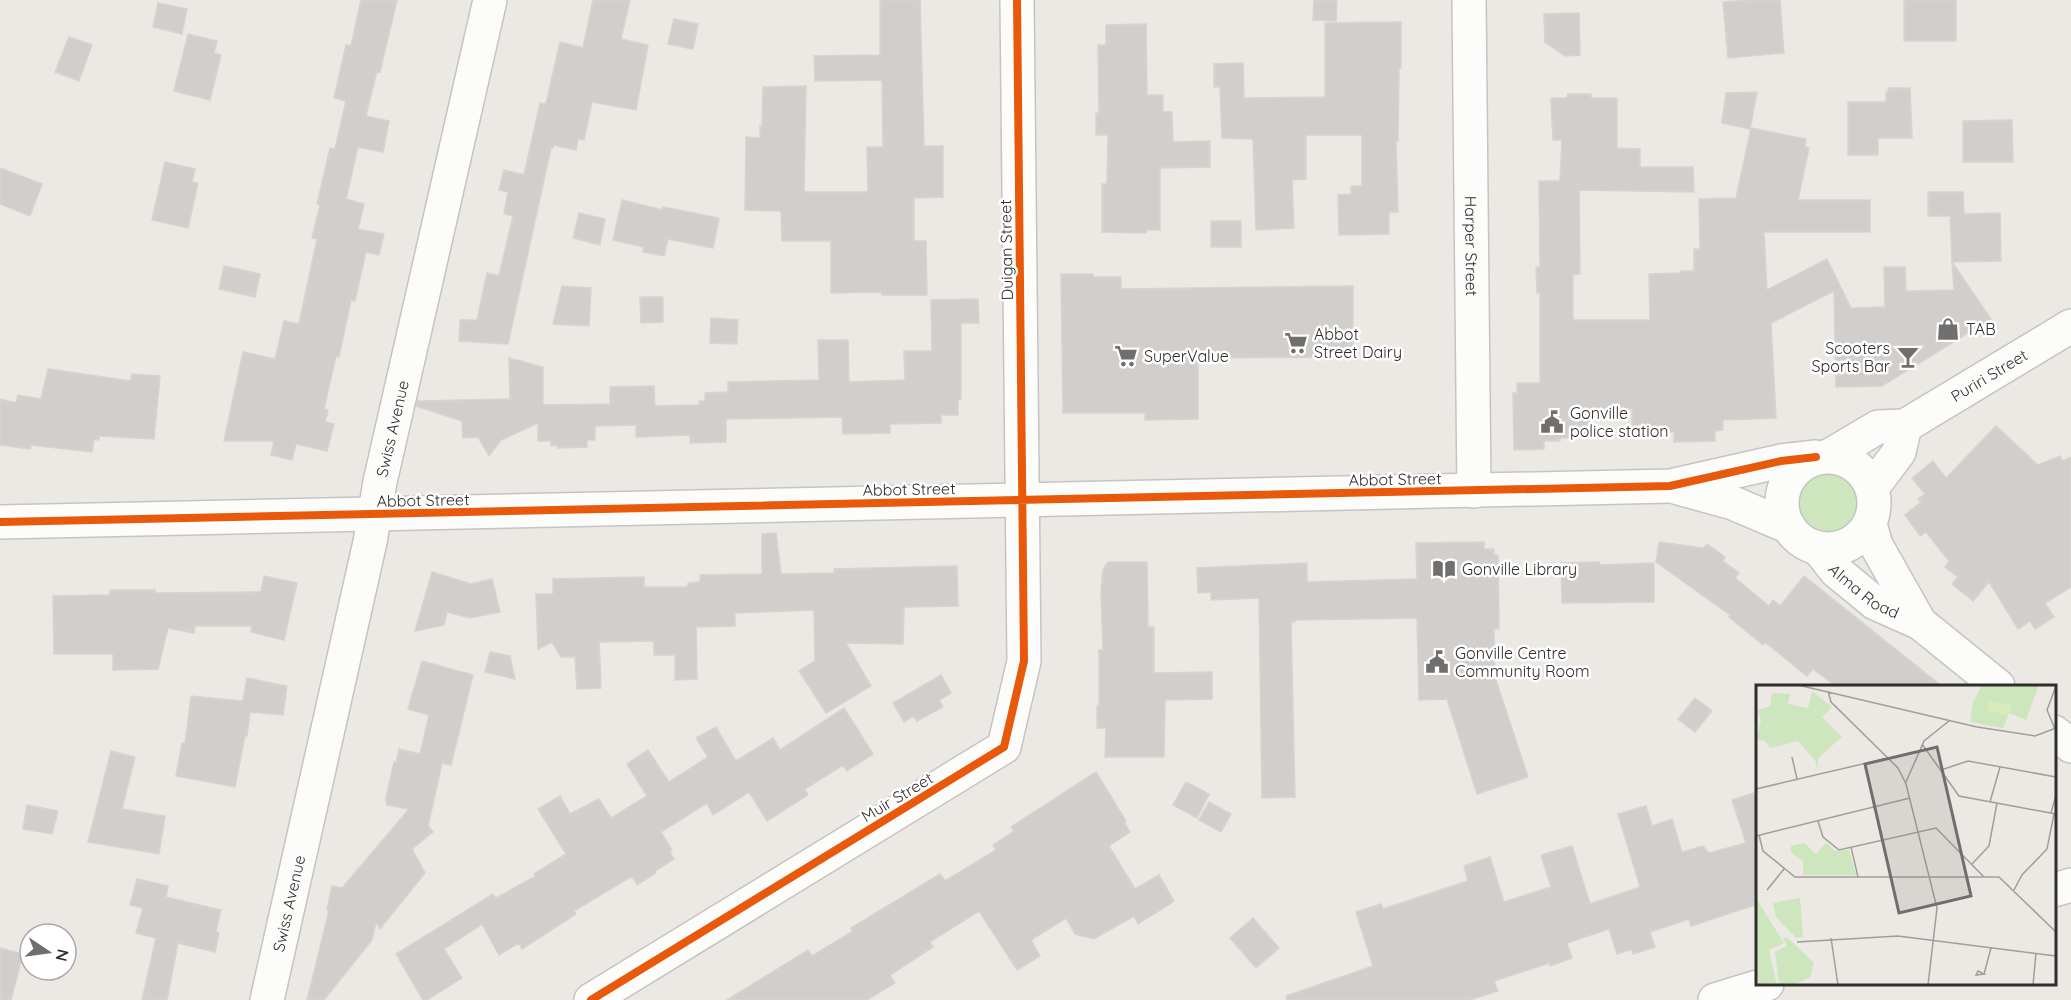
<svg xmlns="http://www.w3.org/2000/svg" width="2071" height="1000" font-family="Quicksand,sans-serif">
<rect width="100%" height="100%" fill="#ece8e4"/>
<path fill="#cee6be" d="M1794 505a34 34 0 1 1 68 0a34 34 0 1 1-68 0Z"/>
<path fill="#d1cecb" stroke="#d7d4d0" stroke-width="1.5" d="M361 0H397L380 72 377 71 366 116 389 121 383 152 358 147 346 199 364 204 358 229 384 234 379 255 366 252 355 301 351 300 339 357 336 356 324 409 328 410 325 422 334 424 327 451 296 444 292 460 271 455 274 441H224L243 352 275 359 284 321 299 324 317 239 312 238 320 205 317 204 330 148 335 149 346 101 334 98 346 45 351 46Z
M593 0H630L621 39 648 45 636 110 592 102 584 140 578 139 576 150 554 145 553 148H551L508 344 459 341 460 320H477L487 273 499 276 513 216 504 214 508 192 499 190 504 170 524 175 540 103 546 104 560 42 583 48Z
M880 0H920L924 146H943V197L914 198V241H926L927 295H882V292L831 293V241H782L781 211 745 210 746 137 760 138V126L762 127 763 87 806 86 804 192H868L867 147H883L882 80 815 81 814 56 880 55Z
M1314 0H1337L1336 21 1313 20Z
M1749 0H1780L1784 53 1728 58 1723 2Z
M1904 0H1956V41H1904Z
M158 3 187 9 182 34 153 27Z
M1579 13 1580 55 1565 56 1545 42 1544 14Z
M674 19 698 24 693 49 668 44Z
M1401 22V68H1399L1398 141H1396L1398 212H1389V234L1339 235 1338 195 1351 194V186H1362V135H1306V179L1292 180 1294 228 1256 230 1253 139 1222 138 1220 87H1214V64L1243 63 1244 98 1325 97V23Z
M1146 24 1147 95H1163V112H1172L1173 142 1210 141V167L1160 168V230H1146V233L1102 232V184H1107L1108 135H1096V113H1099L1098 45H1106V25Z
M188 34 217 41 214 53 221 55 210 100 174 91Z
M69 37 92 45 79 81 55 72Z
M1888 88H1910L1912 138H1878V155H1848V102H1886V92L1888 93Z
M1757 92 1750 129 1722 123 1726 93Z
M1568 94H1591V98H1617V148L1640 149V167H1693L1694 192 1579 190 1580 274 1573 275V320H1650L1649 274 1680 273 1681 271H1694V249H1700L1699 199 1736 198 1751 128 1806 139 1805 147 1809 148 1798 200H1870V232H1764L1767 290 1827 259 1851 308 1885 307 1884 267H1905L1906 291 1954 290 1952 262 1991 319 1882 386 1836 387 1834 291 1771 323 1776 418 1723 420V430L1715 431V441L1674 442V432H1632V409H1589L1590 435H1572V438H1560V441H1544V449L1514 450 1513 393H1517V383H1540V293H1537L1536 267H1540L1539 181H1560L1562 140H1553L1551 98H1567Z
M2012 120 2013 162H1963V121Z
M165 162 195 169 192 182 198 183 188 228 152 220Z
M0 168 42 184 30 216 0 204Z
M1928 192H1963L1964 214 2000 213 2001 261 1952 262 1950 216H1928Z
M622 200 663 210V207L719 218 713 248 668 239 664 256 643 252 644 247 613 240Z
M579 213 605 219 600 245 573 238Z
M1211 221H1241V247H1211Z
M224 266 260 274 255 297 219 289Z
M1061 274H1093V277H1121V289L1353 286V357L1198 358V419L1145 420V413H1063Z
M562 286 591 288 589 326 553 324Z
M640 297H663V322L641 323Z
M978 299 979 323H961V399L958 400V415H941V423L890 424V433L843 434 842 417 726 419V442L690 443V435L636 437V425L595 426V440H587V447L557 448V445L551 446V441H538V423L501 440 489 456 478 437 463 438 462 421 416 406 418 401 510 399 509 358 543 367V405L610 404V387L654 386 655 406 699 405V401H705V393L728 392V382L819 380 818 340H848L849 382 905 380 904 351H932L931 300Z
M711 318 738 320 737 344 710 343Z
M48 369 131 381 132 374 160 376 154 439 99 436V440L94 439 92 452 31 445 30 449 0 445V399L16 403 18 395 41 399Z
M1996 426 2038 465 2060 456 2062 461 2071 457V587L2045 603 2054 617 2035 629 2030 621 2018 629 1989 582 1973 601 1952 584 1958 577 1945 567 1949 561 1926 532 1920 536 1905 515 1921 502 1918 499 1925 494 1912 478 1933 461 1946 478Z
M776 533 781 574 834 573V569L957 566 958 606 904 607 903 644 846 643 871 686 826 713 799 671 815 661 814 610 735 613V626L696 627 697 679 675 680V655H654V641L599 642 601 688 577 689 575 657H561L552 642 538 649 536 594H553V579L644 577V587H688V583L700 582V575L762 574V534Z
M1484 542V549H1494V555H1498L1499 629H1494L1495 677 1528 777 1477 794 1447 699 1419 700 1417 618 1295 620V622H1291L1295 797 1262 798 1259 598 1211 600V592L1198 593 1197 568 1307 563V582L1417 579 1416 543Z
M1659 542 1704 548 1707 544 1725 557 1723 561 1739 573 1735 578 1769 606 1773 600 1780 606 1804 576 1943 687H1837L1813 669 1807 676 1765 642 1763 645 1729 617 1730 615 1656 562Z
M1108 562H1147L1148 627H1154V673L1212 672V699L1165 700 1164 757H1105L1106 728H1097V706H1099V650H1103L1101 591 1103 570Z
M1599 562 1600 565 1654 563V602L1562 603 1561 563Z
M432 572 471 584 492 579 500 612 470 618 447 612 444 625 415 631Z
M264 576 297 583 284 640 251 632 252 626H195L194 633 168 628 158 669 113 670V654H54L53 596 110 595V590H155V593L261 592Z
M490 652 510 656 515 679 485 672Z
M422 661 473 675 451 765 442 763 428 826 433 832 412 849 425 873 380 929 376 922 372 940 324 1000H307L329 911 327 910 332 886 342 888 409 809 387 805 386 798 394 762 396 763 399 749 420 754 429 715 408 709Z
M941 675 951 693 939 700 943 707 917 721 914 716 904 722 893 703Z
M247 678 287 686 283 715 250 712 247 736H245L235 787 176 776 182 743 185 744 191 696 243 701Z
M1695 698 1712 711 1695 732 1678 719Z
M844 708 873 754 847 771 843 765 805 789 808 795 767 821 749 792 713 815 707 803 661 832 672 850 670 852 674 859 655 871 656 873 637 885 632 876 574 911 576 914 522 949 519 943 499 955 482 924 444 949 462 978 427 1000H423L396 954 493 894 496 898 536 876 534 874 566 854 538 809 560 796 570 814 599 799 611 818 647 796 627 764 648 750 669 782 708 757 696 738 716 727 736 761 773 738 780 750Z
M111 751 135 757 122 809 165 816 159 854 88 842Z
M1096 772 1126 821 1124 822 1130 832 1109 846 1135 889 1159 875 1174 901 1167 906 1138 924 1134 916 1094 939 1075 934 1066 918 1031 940 1040 956 1017 970 979 911 930 942 933 947 890 975 895 983 867 1000H727L808 950 812 956 853 931 851 928 940 874 945 881 996 850 993 845 1014 831 1011 827Z
M1186 782 1209 794 1197 818 1173 805Z
M1754 793 1758 804V904L1691 926 1689 919 1650 932 1655 947 1633 954 1632 949 1617 954 1609 929 1567 943 1572 958 1550 966 1549 963 1494 981 1498 991 1469 1000H1287L1286 996 1373 966 1356 912 1381 904 1383 909 1468 881 1464 866 1490 857 1504 902 1551 887 1541 855 1572 846 1590 904 1640 887 1618 814 1646 806 1652 826 1672 819 1682 852 1703 846 1709 853 1746 843 1732 800Z
M1209 802 1231 814 1221 832 1199 820Z
M27 805 58 811 52 834 23 829Z
M137 879 168 886 166 897 221 910 216 931 219 933 215 952 178 943 167 1000H142L156 938 136 933 143 908 130 905Z
M1253 918 1279 948 1256 968 1230 938Z
M0 948 23 954 11 1000H0Z"/>
<g fill="none" stroke-linecap="round" stroke-linejoin="round">
<g stroke="#c5c4c5" stroke-width="36">
<g id="minor">
<path id="s1" d="M1469 0 1474 491"/>
<path id="s2" d="M1829 456 1878 427 1905 426 2071 326"/>
<circle cx="1828" cy="503" r="46"/>
<path d="M1675 487 1733 503 1789 527"/>
<path d="M1872 488 1899 452 1905 426"/>
<path d="M0 522 1670 486 1781 461 1816 457"/>
<path d="M1870 524 1876 545 1920 623"/>
<path id="s3" d="M1818 548 1836 571 1875 603 1920 623 1998 686"/>
<path d="M2054 732 2071 746"/>
<path d="M2054 890 2071 885"/>
<path id="s4" d="M267 1000 370 542 380 482 490 0"/>
<path d="M591 1000 1004 747 1024 661 1017 0"/>
<path d="M1715 1000 1767 984"/>
</g>
</g>
<use href="#minor" stroke="#fcfcfb" stroke-width="33"/>
<g stroke="#fff" stroke-width="11">
<path id="cycleway" d="M0 522 1670 486 1781 461 1816 457
M591 1000 1004 747 1024 661 1017 0"/>
</g>
<use href="#cycleway" stroke="#e8590c" stroke-width="8"/>
</g>
<defs>
<g id="shop-bare" transform="scale(1.8)"><path d="M-5-2.5h2.3a2.7 3.5 0 0 1 5.4 0H5L5.5 6h-11ZM-1.5-2.5h3a1.5 2.3 0 0 0-3 0Z" fill="#706f6e" stroke="#fff" stroke-width="2.5" paint-order="stroke"/></g>
<g id="supermarket-bare" transform="scale(1.8)"><path d="M-6-5.5h2.5l.6 2H6L4.5 2H-2.5L-4.4-4H-6ZM-1.5 3.2a1.3 1.3 0 1 0 .1 0ZM3 3.2a1.3 1.3 0 1 0 .1 0Z" fill="#706f6e" stroke="#fff" stroke-width="2.5" paint-order="stroke"/></g>
<g id="bar-bare" transform="scale(1.8)"><path d="M-6-5H6L.8 .8V4.5H3.5V6h-7V4.5H-.8V.8Z" fill="#706f6e" stroke="#fff" stroke-width="2.5" paint-order="stroke"/></g>
<g id="civic-bare" transform="scale(1.8)"><path d="M-.6-6.5H3V-4.5H.6V-3L4-1V1h2V6H-6V1h2V-1L-.6-3ZM-1.2 2.5V6h2.4V2.5Z" fill="#706f6e" stroke="#fff" stroke-width="2.5" paint-order="stroke"/></g>
<g id="library-bare" transform="scale(1.8)"><path d="M-6-4Q-3-5.5-.7-3.5V5Q-3 3-6 4ZM6-4Q3-5.5 .7-3.5V5Q3 3 6 4Z" fill="#706f6e" stroke="#fff" stroke-width="2.5" paint-order="stroke"/></g>
</defs>
<g fill-rule="evenodd">
<use href="#shop-bare" x="1948" y="329"/>
<use href="#supermarket-bare" x="1296" y="343"/>
<use href="#supermarket-bare" x="1126" y="356"/>
<use href="#bar-bare" x="1908" y="357"/>
<use href="#civic-bare" x="1552" y="422"/>
<use href="#library-bare" x="1444" y="569"/>
<use href="#civic-bare" x="1437" y="662"/>
</g>
<g text-anchor="middle" dominant-baseline="central" stroke-width="5" stroke-linejoin="round" paint-order="stroke">
<g font-size="16" fill="#2e2e2e" stroke="#fff">
<text stroke="none"><textPath href="#s1" startOffset="246">Harper Street</textPath></text>
<text transform="translate(1006 250) rotate(-91)">Duigan Street</text>
<text stroke="none"><textPath href="#s2" startOffset="182">Puriri Street</textPath></text>
<text stroke="none"><textPath href="#s4" startOffset="585">Swiss Avenue</textPath></text>
<text transform="translate(1395 479) rotate(-1)">Abbot Street</text>
<text transform="translate(909 489) rotate(-1)">Abbot Street</text>
<text transform="translate(423 500) rotate(-1)">Abbot Street</text>
<text stroke="none"><textPath href="#s3" startOffset="64">Alma Road</textPath></text>
<text transform="translate(897 797) rotate(-31)">Muir Street</text>
<text stroke="none"><textPath href="#s4" startOffset="99">Swiss Avenue</textPath></text>
</g>
<g font-size="16" fill="#2e2e2e" stroke="#fff" text-anchor="start">
<text x="1966" y="329">TAB</text>
<text x="1314" y="334">Abbot<tspan x="1314" dy="18">Street Dairy</tspan></text>
<text x="1890" y="348" text-anchor="end">Scooters<tspan x="1890" dy="18">Sports Bar</tspan></text>
<text x="1144" y="356">SuperValue</text>
<text x="1570" y="413">Gonville<tspan x="1570" dy="18">police station</tspan></text>
<text x="1462" y="569">Gonville Library</text>
<text x="1455" y="653">Gonville Centre<tspan x="1455" dy="18">Community Room</tspan></text>
</g>
</g>
<g transform="translate(1756 685)">
<rect width="300" height="300" fill="#ece8e4"/>
<path d="M31 252 58 278 54 292 37 300H23L19 267 31 261 27 253Z" fill="#cee6be"/>
<path d="M226 0H283L270 35 253 28 247 43 214 37 217 17ZM56 6 76 22 66 32 86 52 62 73V86L59 75 42 56 14 63 10 57 0 54 5 35 2 25 14 21 16 8 34 9 32 19 52 23ZM48 158 60 169 70 158 79 166 93 165 100 190H47V176L35 168V161ZM0 213 28 258 13 265 21 300H0ZM44 213 47 252 40 253 20 232 17 218Z" fill="#cee6be"/>
<path d="M233 16 256 20 252 30 232 26Z" fill="#d9eabb"/>
<path fill="none" stroke="#a09e9b" stroke-width="1.5" d="M42 0 221 42 279 51 300 43M72 6 75 17 142 83 150 99 181 223 172 300M299 44 291 25 300 1M166 59 203 111 300 129M36 72 41 94M185 85 212 76 300 92M150 97 168 56 193 36M0 104 132 73M234 117 244 82M295 128 300 110M62 136 67 152 83 165 180 143 228 192M3 150 7 166 39 192H243L300 247M0 151 154 113M95 162 102 192M216 179 233 161 241 118M11 205 28 184M258 205 266 190 291 164 298 129M75 253 82 300M41 257 142 251 300 271M222 286 228 289 220 290ZM228 289 235 263M277 300 280 268"/>
<path fill="#706f6e" fill-opacity="0.15" stroke="#706f6e" stroke-width="3" d="M181 62 215 211 143 228 109 79Z"/>
<rect width="300" height="300" fill="none" stroke="#2e2e2e" stroke-width="3"/>
</g>
<g transform="translate(48 952) rotate(103)"><circle r="28" fill="#ffffff" stroke="#ababab" stroke-width="1.5"/>
<path d="M0-4.5L10 22L0 15L-10 22Z" fill="#706f6e"/>
<text y="-9" font-size="16" font-weight="bold" text-anchor="middle" fill="#2e2e2e">N</text>
</g>
</svg>
